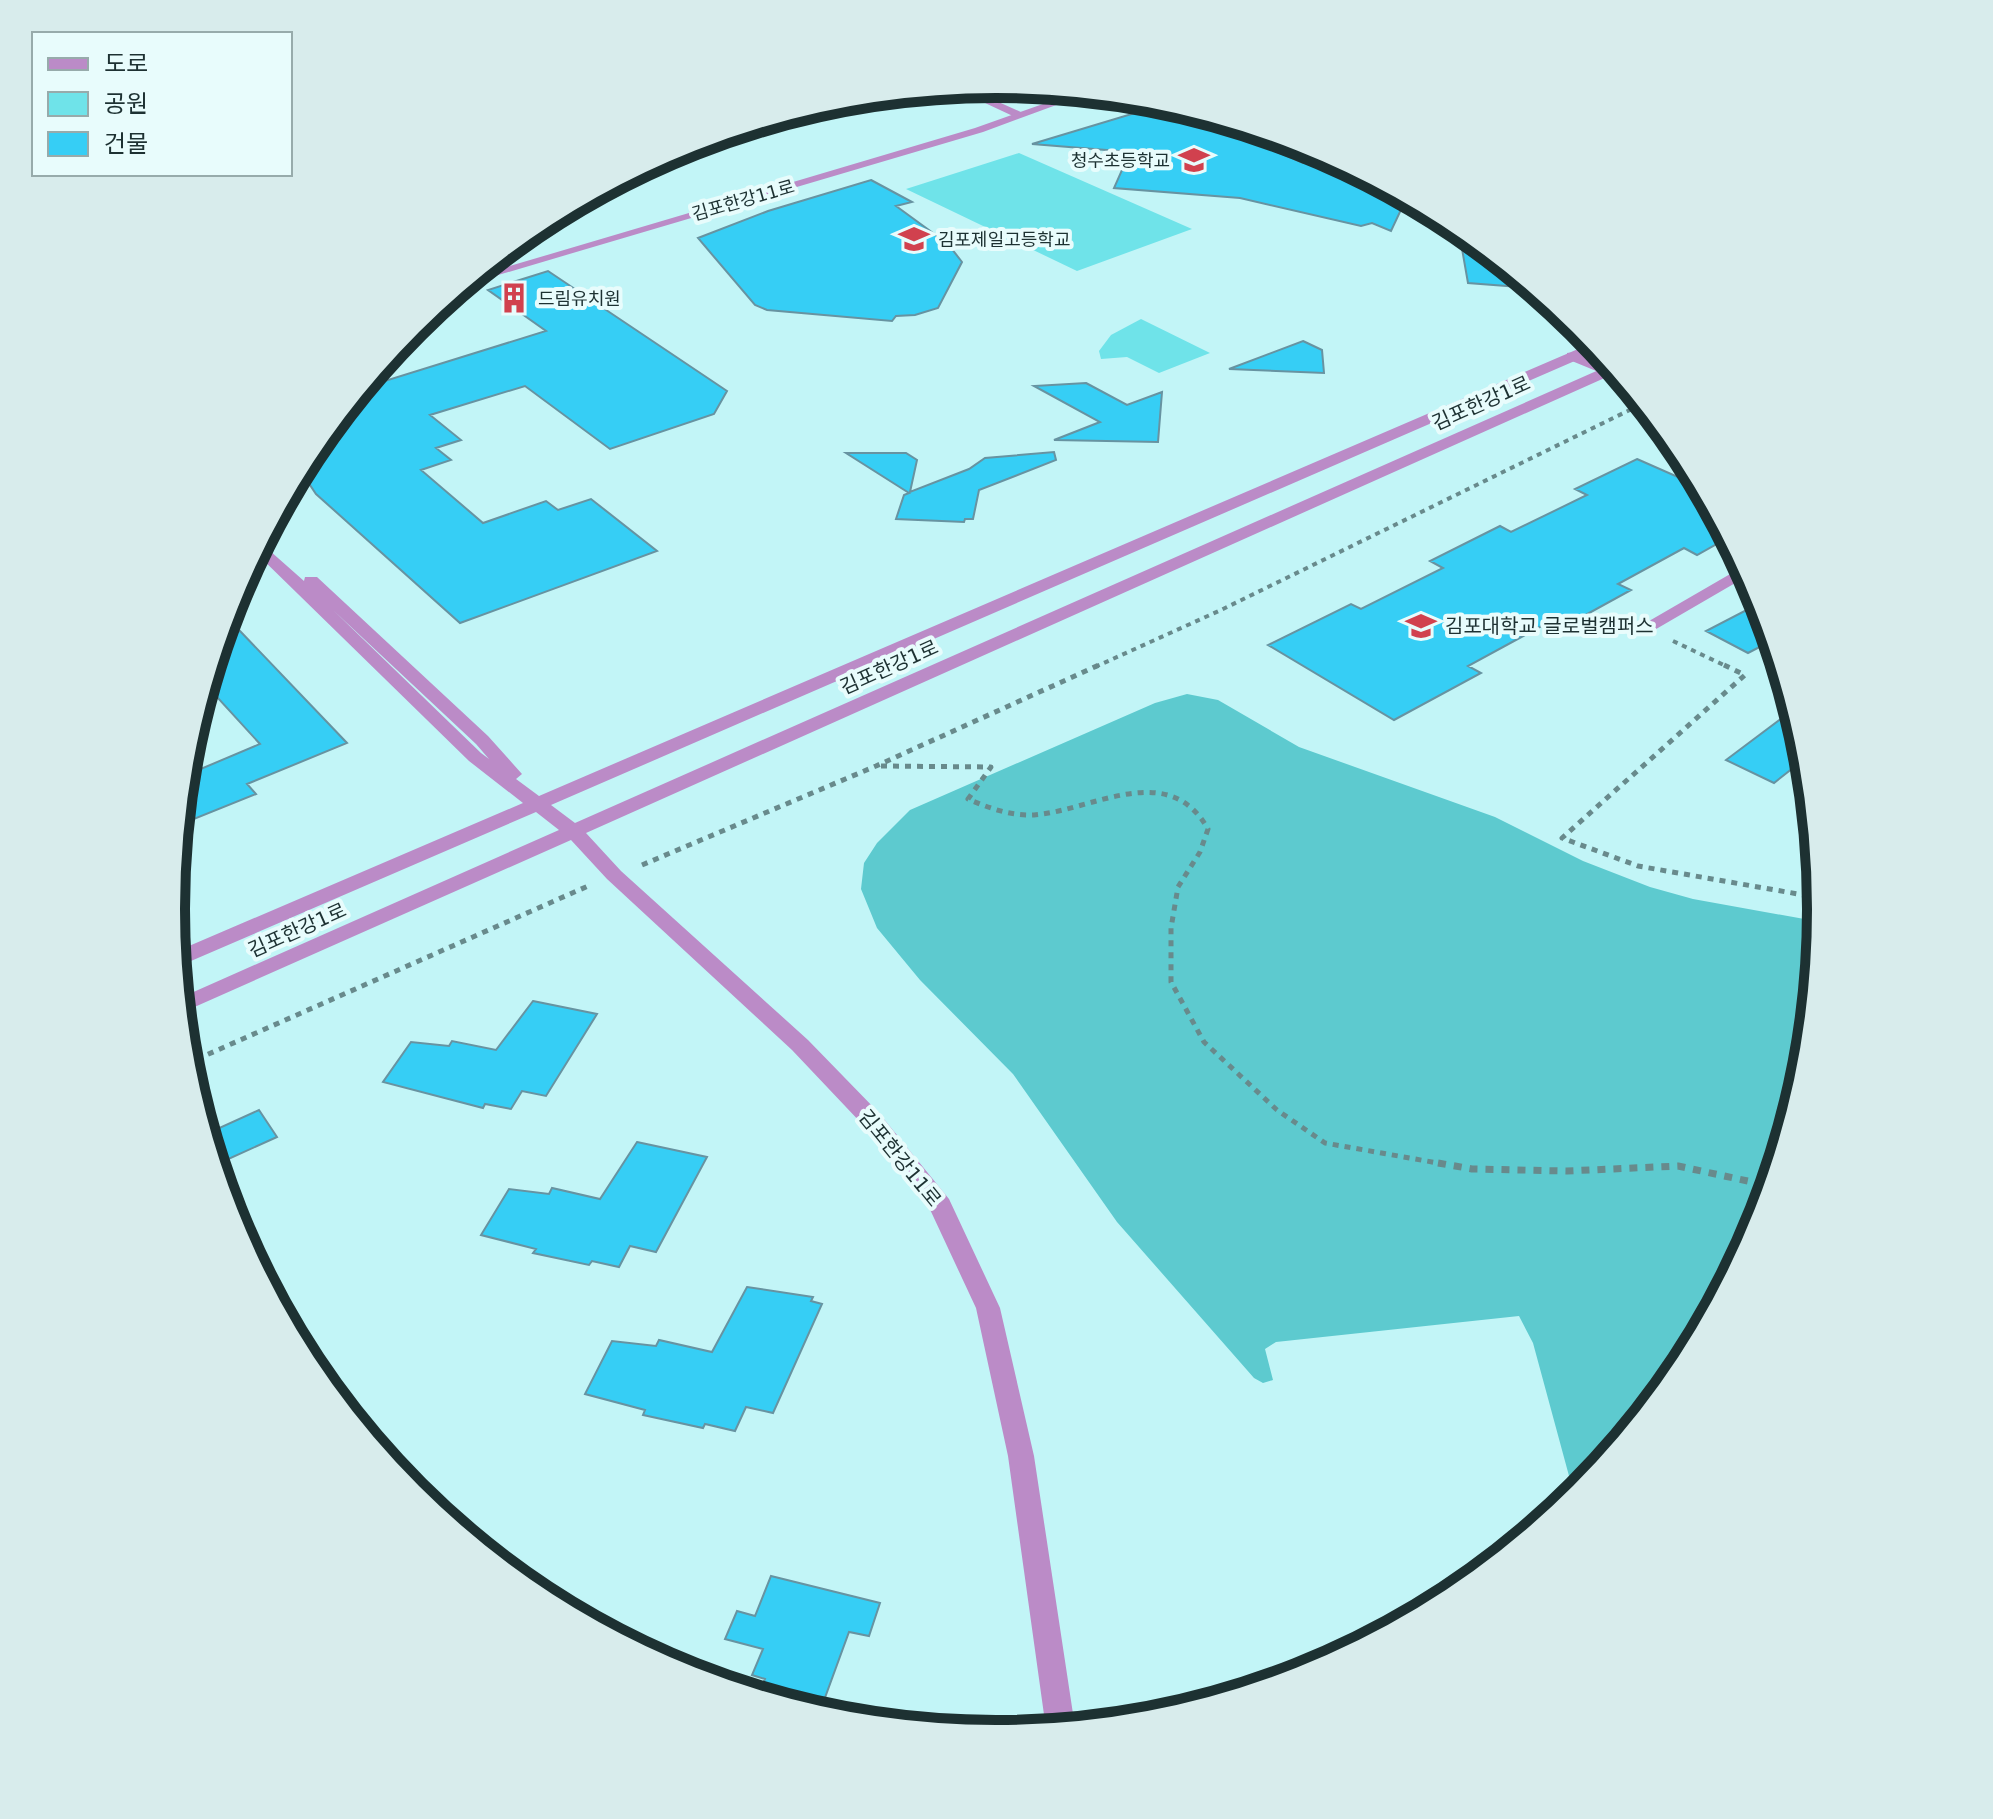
<svg xmlns="http://www.w3.org/2000/svg" width="1993" height="1819" font-family="'DejaVu Sans','Noto Sans KR',sans-serif">
<rect width="100%" height="100%" fill="#c2f5f7"/>
<path fill="#6fe3e9" d="M1019 153 1192 229 1077 271 906 189Z
M1141 319 1210 353 1159 373 1127 357 1101 359 1099 351 1111 335Z"/>
<path fill="#5dcacf" d="M1187 694 1218 700 1299 747 1495 817 1583 861 1650 887 1693 899 1821 922 1806 1071 1759 1226 1683 1368 1575 1498 1533 1343 1519 1316 1276 1342 1265 1349 1273 1380 1263 1383 1254 1378 1117 1222 1013 1074 920 980 877 928 861 889 864 863 877 843 910 810 1155 703Z"/>
<path fill="#36cef5" stroke="#6793a1" stroke-width="2" d="M1168 103 1213 117 1202 120 1303 163 1314 159 1379 186 1381 183 1407 197 1391 231 1372 223 1361 226 1240 198 1114 188 1130 152 1032 144Z
M871 180 912 202 896 206 948 244 962 262 938 308 915 315 896 316 892 321 767 310 755 305 698 238 768 211Z
M1461 243 1497 258 1534 288 1468 283Z
M548 271 727 391 714 414 610 449 525 386 430 415 461 440 436 448 451 460 421 470 483 523 546 501 558 510 591 499 657 551 460 623 316 494 304 476 302 466 362 388 546 331 488 290Z
M1303 341 1322 350 1324 373 1229 369Z
M1086 383 1127 405 1162 392 1158 442 1054 440 1100 422 1034 386Z
M1054 452 1056 460 979 490 973 519H965L964 522 896 519 904 495 909 493 846 453H906L917 460 910 492 969 469 985 458Z
M1637 459 1703 488 1729 537 1697 555 1684 548 1618 584 1631 590 1560 629 1549 622 1468 666 1481 673 1394 720 1268 645 1351 604 1361 609 1443 568 1430 561 1500 526 1511 532 1587 495 1575 489Z
M1762 602 1773 640 1748 653 1706 631Z
M240 631 347 743 247 784 256 794 179 825 184 776 260 744 206 685 220 638Z
M1794 709 1807 757 1774 783 1726 760Z
M533 1001 597 1014 546 1096 522 1091 511 1109 485 1104 483 1108 383 1082 411 1042 449 1046 452 1041 496 1050Z
M259 1110 277 1137 215 1165 206 1134Z
M637 1142 707 1157 656 1252 630 1246 619 1267 592 1261 589 1265 533 1253 536 1249 481 1235 509 1189 549 1194 552 1188 600 1199Z
M747 1287 813 1297 811 1301 822 1304 773 1413 746 1407 735 1431 705 1424 703 1428 643 1415 645 1410 585 1394 612 1341 656 1346 659 1340 712 1352Z
M771 1576 880 1603 869 1636 849 1632 819 1714 758 1696 765 1679 752 1675 763 1649 725 1639 737 1611 755 1616Z"/>
<g fill="none" stroke-linecap="round" stroke-linejoin="round">
<path stroke="#688a8c" stroke-width="4" stroke-dasharray="5 5" stroke-linecap="butt" d="M1673 641 1728 667
M1095 667 1221 610 1644 403"/>
<path stroke="#688a8c" stroke-width="5" stroke-dasharray="6 6" stroke-linecap="butt" d="M1724 665 1745 675 1562 838 1638 866 1821 898
M881 766 991 767 968 799C989 808 1010 816 1034 815 1094 810 1168 759 1208 829L1200 852 1178 887 1171 928V982L1204 1042 1277 1110 1325 1143 1449 1165
M642 865 876 766 1099 665
M186 1064 588 886"/>
<path stroke="#688a8c" stroke-width="7" stroke-dasharray="8 8" stroke-linecap="butt" d="M1438 1163 1472 1169 1567 1171 1678 1166 1771 1186"/>
<path fill="#bb8bc7" fill-rule="evenodd" d="M965 87 1023 113 1025 115 1015 117 953 88Z
M1567 353C1587 351 1616 369 1628 384L1567 359Z
M1744 566 1749 575 1651 632H1639L1637 628Z"/>
<path fill="#bb8bc7" fill-rule="evenodd" d="M1077 92 1089 93 983 132 461 286 473 277 975 128Z
M1592 343 1600 350 551 805 575 823 1610 365 1618 372 586 833 621 871 808 1040 879 1113 949 1199 1000 1308 1034 1456 1075 1727 1046 1729 1008 1456 976 1308 927 1203 863 1125 792 1050 607 879 571 840 181 1013 180 998 559 830 536 812 177 967 175 952 523 803 469 761 256 553 261 543 304 581 305 577H317L488 736 522 774 516 779 539 796ZM333 610 476 744 489 759 481 753Z"/>
</g>
<defs>
<g id="school-bare" transform="scale(2.4)"><path d="M0-5L7-2L0 1L-7-2ZM-4 1L0 2.5L4 1V4Q0 6-4 4Z" fill="#d1414e" stroke="#e8fcfc" stroke-width="2.5" paint-order="stroke"/></g>
<g id="building-bare" transform="scale(2.4)"><path d="M-4-6H4V6H1V3H-1V6H-4ZM-2.5-4.3h1.7v1.8h-1.7ZM.8-4.3h1.7v1.8H.8ZM-2.5-1h1.7V.8h-1.7ZM.8-1h1.7V.8H.8Z" fill="#d1414e" stroke="#e8fcfc" stroke-width="2.5" paint-order="stroke"/></g>
<g id="university-bare" transform="scale(2.4)"><path d="M0-5L7-2L0 1L-7-2ZM-4 1L0 2.5L4 1V4Q0 6-4 4Z" fill="#d1414e" stroke="#e8fcfc" stroke-width="2.5" paint-order="stroke"/></g>
</defs>
<g fill-rule="evenodd">
<use href="#school-bare" x="1194" y="160"/>
<use href="#school-bare" x="914" y="239"/>
<use href="#building-bare" x="514" y="298"/>
<use href="#university-bare" x="1421" y="626"/>
</g>
<g text-anchor="middle" dominant-baseline="central" stroke-width="8" stroke-linejoin="round" paint-order="stroke">
<g font-size="18" fill="#1d3132" stroke="#e8fcfc" text-anchor="start">
<text x="1170" y="160" text-anchor="end">청수초등학교</text>
<text x="938" y="239">김포제일고등학교</text>
<text x="538" y="298">드림유치원</text>
</g>
<g font-size="18" fill="#1d3132" stroke="#e8fcfc">
<text transform="translate(743 200) rotate(-16)">김포한강11로</text>
</g>
<g font-size="20" fill="#1d3132" stroke="#e8fcfc">
<text transform="translate(1481 403) rotate(-24)">김포한강1로</text>
<text transform="translate(889 667) rotate(-24)">김포한강1로</text>
<text transform="translate(297 930) rotate(-24)">김포한강1로</text>
<text transform="translate(900 1158) rotate(51)">김포한강11로</text>
</g>
<g font-size="20" fill="#1d3132" stroke="#e8fcfc" text-anchor="start">
<text x="1445" y="626">김포대학교 글로벌캠퍼스</text>
</g>
</g>
<path d="M0 0H1993V1819H0ZM185 909a811 811 0 1 1 1622 0a811 811 0 1 1-1622 0Z" fill="#d8ecec" fill-rule="evenodd"/>
<path fill="none" stroke="#1d3132" stroke-width="10" d="M185 909a811 811 0 1 1 1622 0a811 811 0 1 1-1622 0Z"/>
<rect x="32" y="32" width="260" height="144" fill="#e8fcfc" stroke="#97abab" stroke-width="2"/>
<rect x="48" y="58" width="40" height="12" fill="#bb8bc7" stroke="#97abab" stroke-width="2"/>
<text x="104" y="72" font-size="24" fill="#1d3132">도로</text>
<rect x="48" y="92" width="40" height="24" fill="#6fe3e9" stroke="#97abab" stroke-width="2"/>
<text x="104" y="112" font-size="24" fill="#1d3132">공원</text>
<rect x="48" y="132" width="40" height="24" fill="#36cef5" stroke="#97abab" stroke-width="2"/>
<text x="104" y="152" font-size="24" fill="#1d3132">건물</text>
</svg>
